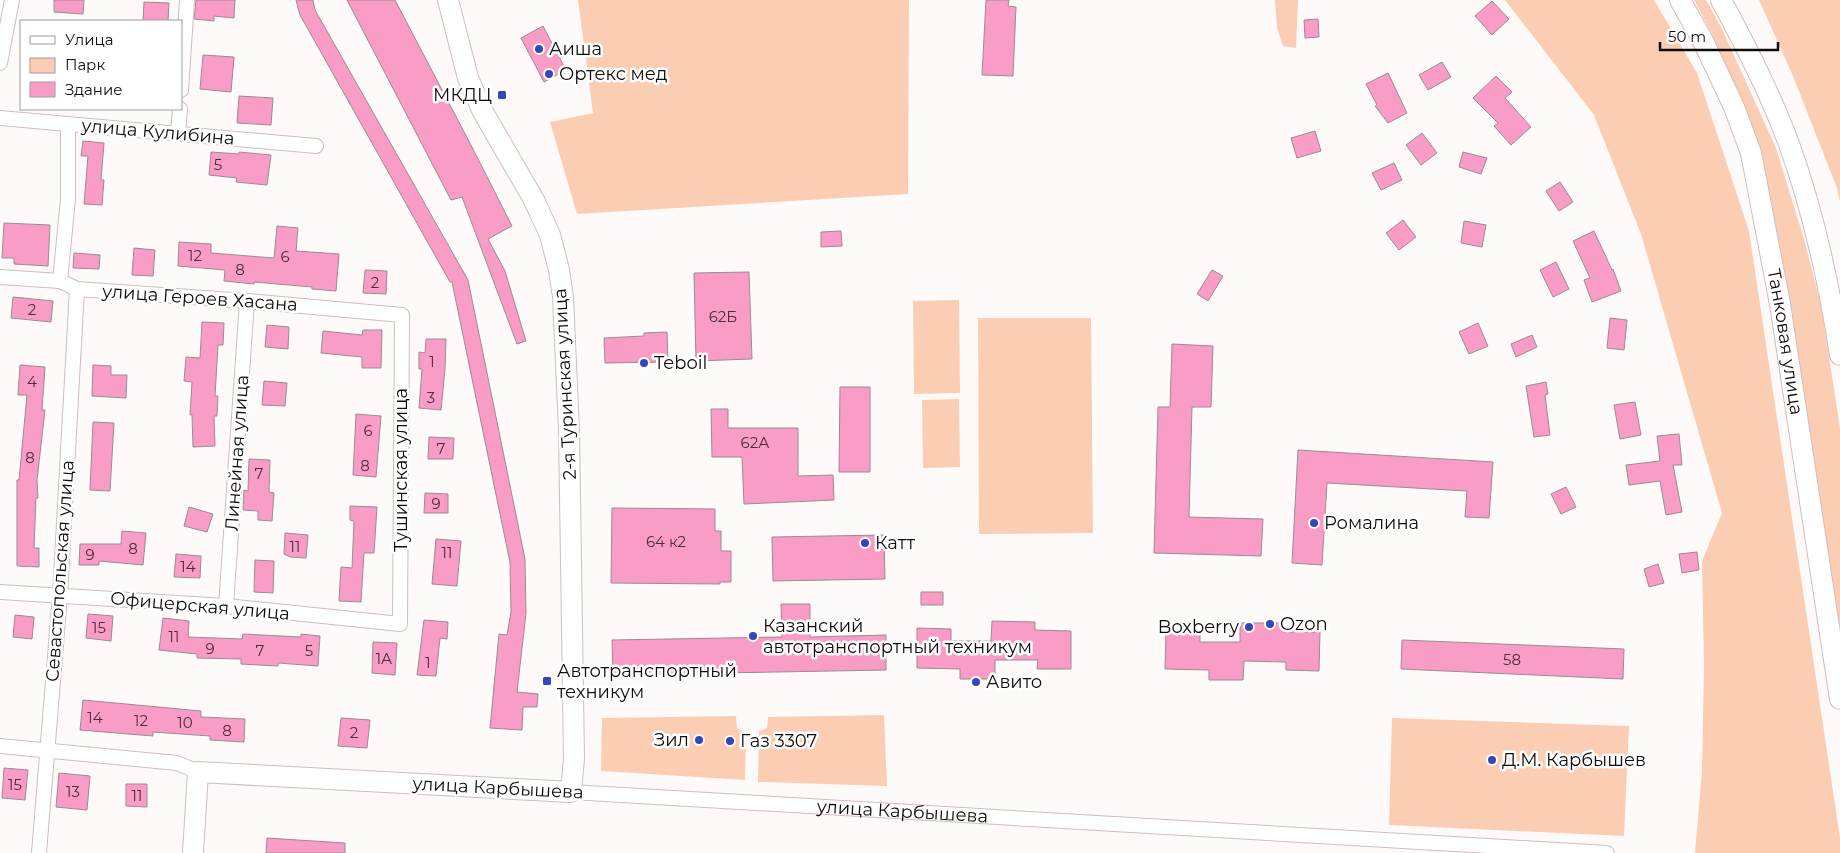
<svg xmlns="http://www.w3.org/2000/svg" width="1840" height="853" font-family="Montserrat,sans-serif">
<rect width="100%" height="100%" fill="#fefafa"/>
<path fill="#fbceb3" d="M578 0H909L908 194 577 214 550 122 593 113Z
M1275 0H1298L1296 48 1283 46 1277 28Z
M1505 0H1654L1697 73 1749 231 1840 838V853H1695L1702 771 1704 665 1702 561 1722 513 1641 234 1594 115Z
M1694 0H1706L1722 29 1776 148 1804 239 1821 305 1840 428V635L1743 104 1712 34Z
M1759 0H1840V202L1837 188 1793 76Z
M959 300 960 393 914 394 913 301Z
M978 318H1091L1093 533 979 534Z
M959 399 960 467 923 468 922 400Z
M884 715 887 786 758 782 759 731 767 728 768 717Z
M736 716 737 728 746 734 745 780 601 771 602 718Z
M1392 718 1629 726 1624 836 1389 825Z"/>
<path fill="#f99cc6" stroke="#9b8b91" d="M54 0H84L83 14 54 12Z
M196 0H235L234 18 214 16V21L194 19Z
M296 0H313L315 10 468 280 525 559 526 613 517 692 538 694 537 707H523L522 730 490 728 499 634 507 635 511 612 510 562 452 282H450L300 15Z
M347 0H395L473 149 512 226 488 239 505 271 526 341 517 344 462 197 451 200Z
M986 0H1009L1008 6 1016 7 1013 76 982 75Z
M1492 1 1509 19 1492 35 1475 16Z
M144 2 169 3 168 21H143Z
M1318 19 1319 37 1305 38 1304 20Z
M543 26 566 70 544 82 521 38Z
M203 55 234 57 231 92 200 89Z
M1442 62 1451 77 1428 90 1419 75Z
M1388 73 1407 113 1388 123 1375 106 1377 105 1366 84Z
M1496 76 1512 92 1505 98 1531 127 1511 145 1494 126 1498 123 1473 98Z
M239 96 273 98 271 125 237 123Z
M1315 131 1321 151 1297 158 1291 138Z
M1422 133 1437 153 1421 165 1406 145Z
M83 141 104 143 101 180H104L102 205 84 204 88 156H81Z
M211 152 239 154V152L271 155 267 185 236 182 237 178 209 175Z
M1463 152 1487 158 1481 174 1459 167Z
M1394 163 1402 180 1381 190 1372 173Z
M1560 182 1573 202 1559 211 1546 191Z
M1403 220 1416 237 1399 250 1386 233Z
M1464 221 1486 225 1482 247 1461 243Z
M4 223 50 225 48 266 14 264V258H2Z
M277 226 298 228 296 251 339 254 336 291 312 289V287L254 282V284L224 281 225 270 178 266 179 242 211 244V253L274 258Z
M841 231 842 246 821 247V232Z
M1594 231 1612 270 1613 269 1621 291 1592 302 1584 280 1590 278 1573 241Z
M134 248 155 250 153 276 132 275Z
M74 253 100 255 99 269 73 268Z
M1556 262 1569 289 1553 297 1540 270Z
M365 270 387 271 386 294 363 293Z
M1212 270 1223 276 1208 301 1197 294Z
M749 272 752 359 696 361 694 273Z
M13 297 53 301 51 322 11 318Z
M1610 318 1627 320 1624 350 1607 348Z
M202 322 224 323 223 345H218L215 396H218L217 416H214L215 446 193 447 192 415H190L192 382 184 381 186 357 200 358Z
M1478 323 1488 346 1469 354 1459 332Z
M267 325 289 327 288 349 265 347Z
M363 330H382L381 368H362V357L321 353 323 331 362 335Z
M667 332 668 362 605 363 604 338 644 336V333Z
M1532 335 1537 347 1516 357 1511 344Z
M426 339H446L445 369 441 410 419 408 422 369H419V352L425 353Z
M1172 344 1213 346 1211 407H1192L1189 517 1263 519 1261 556 1154 553 1158 407H1170Z
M20 365 45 367 42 410H45L37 480 38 498H36L34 548H39V567L17 566V480H19L27 395H18Z
M93 365 111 366V375H127L126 398 92 396Z
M264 381 287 383 285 406 262 405Z
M1546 382 1548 394 1545 395 1550 435 1534 437 1526 386Z
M840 387H870V472H839Z
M1635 402 1641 435 1620 439 1614 405Z
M711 409H728V428H798V476L833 475 834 500 744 504 742 457H712Z
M356 414 381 416 376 477 353 475Z
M93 422 114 423 110 491 90 490Z
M1679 434 1682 465H1673L1682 512 1666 515 1660 481 1629 485 1626 465 1660 461 1657 436Z
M429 437 454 438 453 459H428Z
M1298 450 1493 462 1489 518 1465 517 1467 491 1327 483 1322 565 1292 563Z
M249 459 270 460 269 492 274 493 272 521 258 520V511L243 510 244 490 248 491Z
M1566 487 1576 507 1561 514 1551 494Z
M425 493 448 494V513H424Z
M350 506 377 507 374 553H364L361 602 339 601 341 567 352 568 354 521 350 520Z
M189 507 213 514 207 532 184 526Z
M612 508 715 509V531H721V551H731V582H720V584L611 583Z
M122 531 146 533 143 565 99 561V565H79L80 544H121Z
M285 533 308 535 306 558 290 557 284 554Z
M884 535 885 579 773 581 772 537Z
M436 539 461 541 457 586 432 584Z
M1697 552 1699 570 1682 573 1679 554Z
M176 554 201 556 200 578 174 577Z
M255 560 274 561 273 593 254 592Z
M1658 564 1664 583 1649 587 1644 569Z
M921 592H943V605H921Z
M781 604H810V637L886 635V670L613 675 612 640 782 637Z
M88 614 113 616 111 641 86 638Z
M15 615 34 617 32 639 13 637Z
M163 618 189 621 188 637 242 639 243 634 301 637V634L320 636 318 666 278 663V666L241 664V659L197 658V654L159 650Z
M424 620 448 622 447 639 440 638 436 676 417 675Z
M992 621 1035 622V630L1071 631V669H1037L1038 660H995V679H960V669L917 668V628L951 629V641H991Z
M1240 623H1284V632H1320L1319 671 1286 670V662L1244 661 1243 680H1209V670L1165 669 1166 630H1200V642H1240Z
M1402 640 1624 649 1623 679 1401 669Z
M373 642 397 643 395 675 372 673Z
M83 700 201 711V717L245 719 244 742 210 740V736L153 732V736L80 730Z
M341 718 370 720 367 748 338 746Z
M4 768 28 770 25 800 2 798Z
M59 773 90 776 87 810 56 807Z
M126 784H147V807L126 806Z
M267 838 345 843V853H266Z"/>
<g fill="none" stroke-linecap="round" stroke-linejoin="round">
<g stroke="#d0bdbf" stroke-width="16">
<g id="street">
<path d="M0 63 12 0"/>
<path d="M181 90 187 0"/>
<path d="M0 118 316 146"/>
<path d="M178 134 180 109"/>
<path d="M0 277 60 281 77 289 247 301 402 315 400 624 226 606 0 592"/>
<path d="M60 281 68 199V124"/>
<path d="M226 606 247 301"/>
<path d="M0 746 177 763 198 772"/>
<path id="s1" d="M571 792 1607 853"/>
<path d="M39 853 60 595 77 289"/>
</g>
</g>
<g stroke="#d0bdbf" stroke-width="22">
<g id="secondary">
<path id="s2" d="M1680 0 1702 39 1734 107 1751 153 1780 304 1840 699"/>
<path d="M1721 0C1746 46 1771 95 1789 144 1814 213 1829 283 1840 355"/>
<path d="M193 853 198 772 571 792 574 759 569 430 563 297 559 270 550 235 534 200 483 112 468 78 448 0"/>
</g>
</g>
<use href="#street" stroke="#fff" stroke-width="14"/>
<use href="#secondary" stroke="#fff" stroke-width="20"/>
</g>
<g fill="#3347b9" stroke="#fff" stroke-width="2">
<circle cx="539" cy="49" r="5"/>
<circle cx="549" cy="74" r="5"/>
<rect x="497" y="90" width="10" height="10" rx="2.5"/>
<circle cx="644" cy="363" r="5"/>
<circle cx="1314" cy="523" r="5"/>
<circle cx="865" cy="543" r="5"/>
<circle cx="1270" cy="624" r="5"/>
<circle cx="1249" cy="627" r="5"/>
<circle cx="753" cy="636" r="5"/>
<rect x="542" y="676" width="10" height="10" rx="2.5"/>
<circle cx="976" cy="682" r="5"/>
<circle cx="699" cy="740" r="5"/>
<circle cx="730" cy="741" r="5"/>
<circle cx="1492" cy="760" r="5"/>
</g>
<g text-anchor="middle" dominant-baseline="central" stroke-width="5" stroke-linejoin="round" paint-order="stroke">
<g font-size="15" fill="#4a2e39">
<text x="218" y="164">5</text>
<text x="195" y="255">12</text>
<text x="285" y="256">6</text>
<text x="240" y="269">8</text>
<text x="375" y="282">2</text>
<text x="32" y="309">2</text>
<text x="723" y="316">62Б</text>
<text x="432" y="361">1</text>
<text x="32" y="381">4</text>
<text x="431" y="397">3</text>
<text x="368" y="430">6</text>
<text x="755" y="442">62А</text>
<text x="441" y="448">7</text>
<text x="30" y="457">8</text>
<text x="365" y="465">8</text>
<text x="259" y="473">7</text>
<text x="436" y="503">9</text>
<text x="666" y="541">64 к2</text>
<text x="295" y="546">11</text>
<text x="133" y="548">8</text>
<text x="447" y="552">11</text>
<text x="90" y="554">9</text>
<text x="188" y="566">14</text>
<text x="99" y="627">15</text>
<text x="174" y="636">11</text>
<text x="210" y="648">9</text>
<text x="260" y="650">7</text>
<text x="309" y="650">5</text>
<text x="384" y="658">1А</text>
<text x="1512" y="659">58</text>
<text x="428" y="662">1</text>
<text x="95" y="717">14</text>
<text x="141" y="720">12</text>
<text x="185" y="722">10</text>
<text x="227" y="730">8</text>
<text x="354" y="732">2</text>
<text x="15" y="784">15</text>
<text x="73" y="791">13</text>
<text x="137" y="795">11</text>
</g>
<g font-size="18" fill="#100a0a" stroke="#fff" text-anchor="start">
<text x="549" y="49">Аиша</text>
<text x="559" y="74">Ортекс мед</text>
<text x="492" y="95" text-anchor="end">МКДЦ</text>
<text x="654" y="363">Teboil</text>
<text x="1324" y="523">Ромалина</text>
<text x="875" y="543">Катт</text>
<text x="1280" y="624">Ozon</text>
<text x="763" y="626">Казанский<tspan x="763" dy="21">автотранспортный техникум</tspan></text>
<text x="1239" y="627" text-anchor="end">Boxberry</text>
<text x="557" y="671">Автотранспортный<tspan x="557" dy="21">техникум</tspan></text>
<text x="986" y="682">Авито</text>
<text x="689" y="740" text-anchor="end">Зил</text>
<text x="740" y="741">Газ 3307</text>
<text x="1502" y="760">Д.М. Карбышев</text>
</g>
<g font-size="18" fill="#100a0a" stroke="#fff">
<text transform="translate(158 132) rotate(5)">улица Кулибина</text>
<text transform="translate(200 298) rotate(4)">улица Героев Хасана</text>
<text stroke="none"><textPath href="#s2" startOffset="361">Танковая улица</textPath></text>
<text transform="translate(565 384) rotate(-93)">2-я Туринская улица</text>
<text transform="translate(237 453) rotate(-86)">Линейная улица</text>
<text transform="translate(401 470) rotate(-90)">Тушинская улица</text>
<text transform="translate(60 571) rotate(-86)">Севастопольская улица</text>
<text transform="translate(200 606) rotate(5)">Офицерская улица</text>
<text transform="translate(498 788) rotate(3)">улица Карбышева</text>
<text stroke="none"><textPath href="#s1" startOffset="332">улица Карбышева</textPath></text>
</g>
</g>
<rect x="20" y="20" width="162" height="90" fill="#ffffff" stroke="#9f9d9d"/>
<rect x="30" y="36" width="25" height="8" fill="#ffffff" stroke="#9f9d9d"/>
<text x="65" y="45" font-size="15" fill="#100a0a">Улица</text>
<rect x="30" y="58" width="25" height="15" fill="#fbceb3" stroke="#9f9d9d"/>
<text x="65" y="70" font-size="15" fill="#100a0a">Парк</text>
<rect x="30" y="82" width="25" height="15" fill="#f99cc6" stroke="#9f9d9d"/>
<text x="65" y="95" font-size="15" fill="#100a0a">Здание</text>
<path d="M1660 42v8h118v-8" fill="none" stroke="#100a0a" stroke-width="2.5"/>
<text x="1668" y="42" font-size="15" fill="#100a0a" stroke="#ffffff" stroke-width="4" paint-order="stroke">50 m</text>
</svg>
